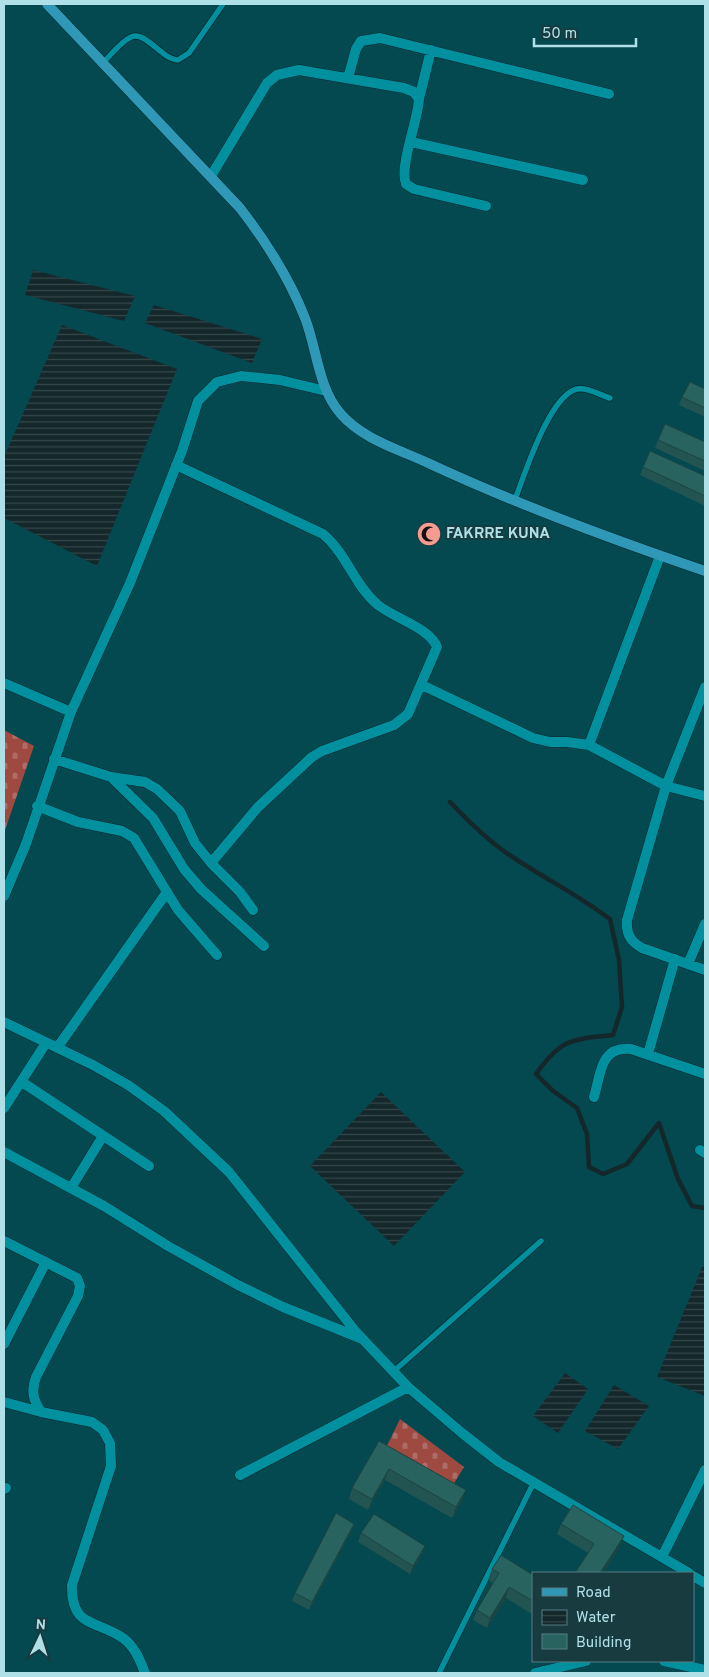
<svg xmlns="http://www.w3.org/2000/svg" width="709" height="1677" font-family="Overpass,sans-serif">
<defs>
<pattern id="cemetery-stones" width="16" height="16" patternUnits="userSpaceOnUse" patternTransform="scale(1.25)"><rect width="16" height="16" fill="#9e4a41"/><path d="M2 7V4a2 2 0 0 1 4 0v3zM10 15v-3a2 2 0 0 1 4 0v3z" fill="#ad6c66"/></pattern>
<pattern id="water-rules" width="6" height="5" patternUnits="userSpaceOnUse" patternTransform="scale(1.25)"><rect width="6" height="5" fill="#14282c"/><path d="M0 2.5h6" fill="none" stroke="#34474b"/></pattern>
</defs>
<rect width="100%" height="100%" fill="#044850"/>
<path fill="url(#cemetery-stones)" d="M4 730 34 746 4 833Z
M400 1419 464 1467 450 1490 383 1454Z"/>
<path fill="url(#water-rules)" d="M33 270 135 296 124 321 25 295Z
M154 305 262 339 252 363 145 323Z
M62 325 177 369 97 566 4 518V457Z
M381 1092 465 1172 394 1246 310 1166Z
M705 1260V1396L657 1377Z
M565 1373 588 1389 558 1433 533 1416Z
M614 1385 649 1406 618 1449 585 1431Z"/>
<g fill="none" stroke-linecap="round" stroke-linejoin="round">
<path stroke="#14282c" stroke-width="4.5" d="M450 802C469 822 488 841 511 856 544 878 578 895 610 919L619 960 622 1007 613 1035C570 1040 562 1038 536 1074L553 1091 577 1108 587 1134 589 1167 603 1174 627 1164 659 1123 678 1179 692 1206 705 1208"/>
<g stroke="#072b30" stroke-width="7">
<path id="lane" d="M102 64C110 56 120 42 131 37 145 30 161 59 178 60L189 53 223 4
M514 502C524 477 549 395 577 389 587 387 600 395 610 398
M394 1371 541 1241
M439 1673 534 1482"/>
</g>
<g stroke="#072b30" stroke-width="11">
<path id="street" d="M348 78 356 49 361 41 380 38 609 94
M419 99 431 50
M411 142 583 180
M211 176 267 83 277 75 299 70 404 88 414 92 419 99C418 121 399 166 406 184L414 189 486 206
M176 465 323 534C347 554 354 585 378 605 394 618 430 628 437 647L408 714 394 725 322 751 312 757 258 807 211 863
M4 683 71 712
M422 685 533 738 550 742H567L589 745 666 786 705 796
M705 687 666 786 627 920C626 934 630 941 642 948L705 970
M589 745 660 556
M54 759 111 777 145 782 157 789 180 811 195 843 211 863 240 892 253 910
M111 777 153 818 184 869 201 889 264 946
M37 806 78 822 122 831 134 838 178 910 217 955
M4 896 26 844 71 712 130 583 182 451 198 401 217 382 241 376 280 380 326 391
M688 964 705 924
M4 1022 93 1065 128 1085 164 1111 229 1172 356 1332 408 1387 462 1433 499 1462 689 1573
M57 1048 167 892
M648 1054 675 959
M22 1082 149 1166
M594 1097C601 1073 600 1046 631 1049L705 1074
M4 1108 46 1043
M700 1150 705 1153
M4 1152 104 1206 168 1246 238 1285 283 1307 360 1338
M71 1188 103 1136
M4 1241 77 1278 80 1286 78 1296 36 1377C31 1392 33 1399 41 1412L92 1422 103 1430 110 1443 111 1466 72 1585C71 1628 95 1619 123 1638 135 1647 140 1660 145 1673
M4 1344 46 1262
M4 1402 41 1412
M240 1475 408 1387
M4 1489 6 1488
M662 1557 705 1470
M693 1576 705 1583
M664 1661 705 1670
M535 1673 586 1661"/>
</g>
<g stroke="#072b30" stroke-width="11">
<path id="secondary" d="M47 4 240 208C267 243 289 277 305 318 317 349 318 387 340 413 362 439 398 449 428 463 518 505 611 539 705 571"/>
</g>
<use href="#lane" stroke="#02909f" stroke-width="5.5"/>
<use href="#street" stroke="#02909f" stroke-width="10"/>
<use href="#secondary" stroke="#2e98b6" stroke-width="10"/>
</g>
<path fill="#225552" d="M705 389V417L679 405 682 397Z
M658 440 705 442V471L655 448Z
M643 467 705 476V506L640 475Z
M379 1441 462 1501 452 1518 385 1480 368 1510 349 1499 352 1488Z
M354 1524 351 1532 309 1610 292 1601 295 1593Z
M561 1524 620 1547 603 1573H575L588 1553 557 1534Z
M361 1533 425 1546 422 1554 410 1574 358 1542Z
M492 1569 533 1575V1615L506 1598 487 1628 473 1620 477 1610 493 1583 488 1580Z"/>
<path fill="#1c4542" d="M389 1469 385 1480 368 1510 372 1499Z
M466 1490 462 1501 452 1518 456 1507Z
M354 1524 351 1532 309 1610 312 1602Z
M624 1536 620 1547 603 1573H600Z
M425 1546 422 1554 410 1574 413 1566Z
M509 1587 506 1598 487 1628 490 1618Z"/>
<path fill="#28635f" stroke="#1c4542" d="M690 382 705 389V408L682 397Z
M665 424 705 442V461L658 440Z
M650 451 705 476V496L643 467Z
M379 1441 466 1490 456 1507 389 1469 372 1499 352 1488Z
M573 1505 624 1536 600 1573H575L594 1544 561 1524Z
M336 1513 354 1524 312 1602 295 1593Z
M374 1514 425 1546 413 1566 361 1533Z
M501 1555 533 1575V1601L509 1587 490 1618 477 1610 499 1573 492 1569Z"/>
<defs>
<g id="mosque-disc" transform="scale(1.25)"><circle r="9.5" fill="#f59c90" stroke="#183b40"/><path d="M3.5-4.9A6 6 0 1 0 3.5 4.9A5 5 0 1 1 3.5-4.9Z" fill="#111"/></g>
</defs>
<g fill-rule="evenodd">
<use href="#mosque-disc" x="429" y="534"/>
</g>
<g text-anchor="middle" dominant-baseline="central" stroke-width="4" stroke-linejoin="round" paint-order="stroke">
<g font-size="15" font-weight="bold" fill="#afe0e7" stroke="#183b40" text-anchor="start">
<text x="446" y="534">FAKRRE KUNA</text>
</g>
</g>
<rect width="709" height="1677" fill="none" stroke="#afe0e7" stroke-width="10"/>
<rect x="532" y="1572" width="162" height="90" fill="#183b40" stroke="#547d83"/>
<rect x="542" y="1588" width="25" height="8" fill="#2e98b6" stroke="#547d83"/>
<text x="576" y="1597" font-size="15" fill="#afe0e7">Road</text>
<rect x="542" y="1610" width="25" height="15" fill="url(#water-rules)" stroke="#547d83"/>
<text x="576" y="1622" font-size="15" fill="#afe0e7">Water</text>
<rect x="542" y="1634" width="25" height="15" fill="#28635f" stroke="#547d83"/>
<text x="576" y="1647" font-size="15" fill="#afe0e7">Building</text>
<g transform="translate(40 1637) rotate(4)" stroke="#183b40" stroke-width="4" paint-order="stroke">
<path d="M0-4L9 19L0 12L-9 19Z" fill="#afe0e7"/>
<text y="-8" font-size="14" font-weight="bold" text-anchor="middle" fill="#afe0e7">N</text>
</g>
<path d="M534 38v8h102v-8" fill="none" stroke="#afe0e7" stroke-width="2.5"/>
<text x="542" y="38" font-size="15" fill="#afe0e7" stroke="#183b40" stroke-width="4" paint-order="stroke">50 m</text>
</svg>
